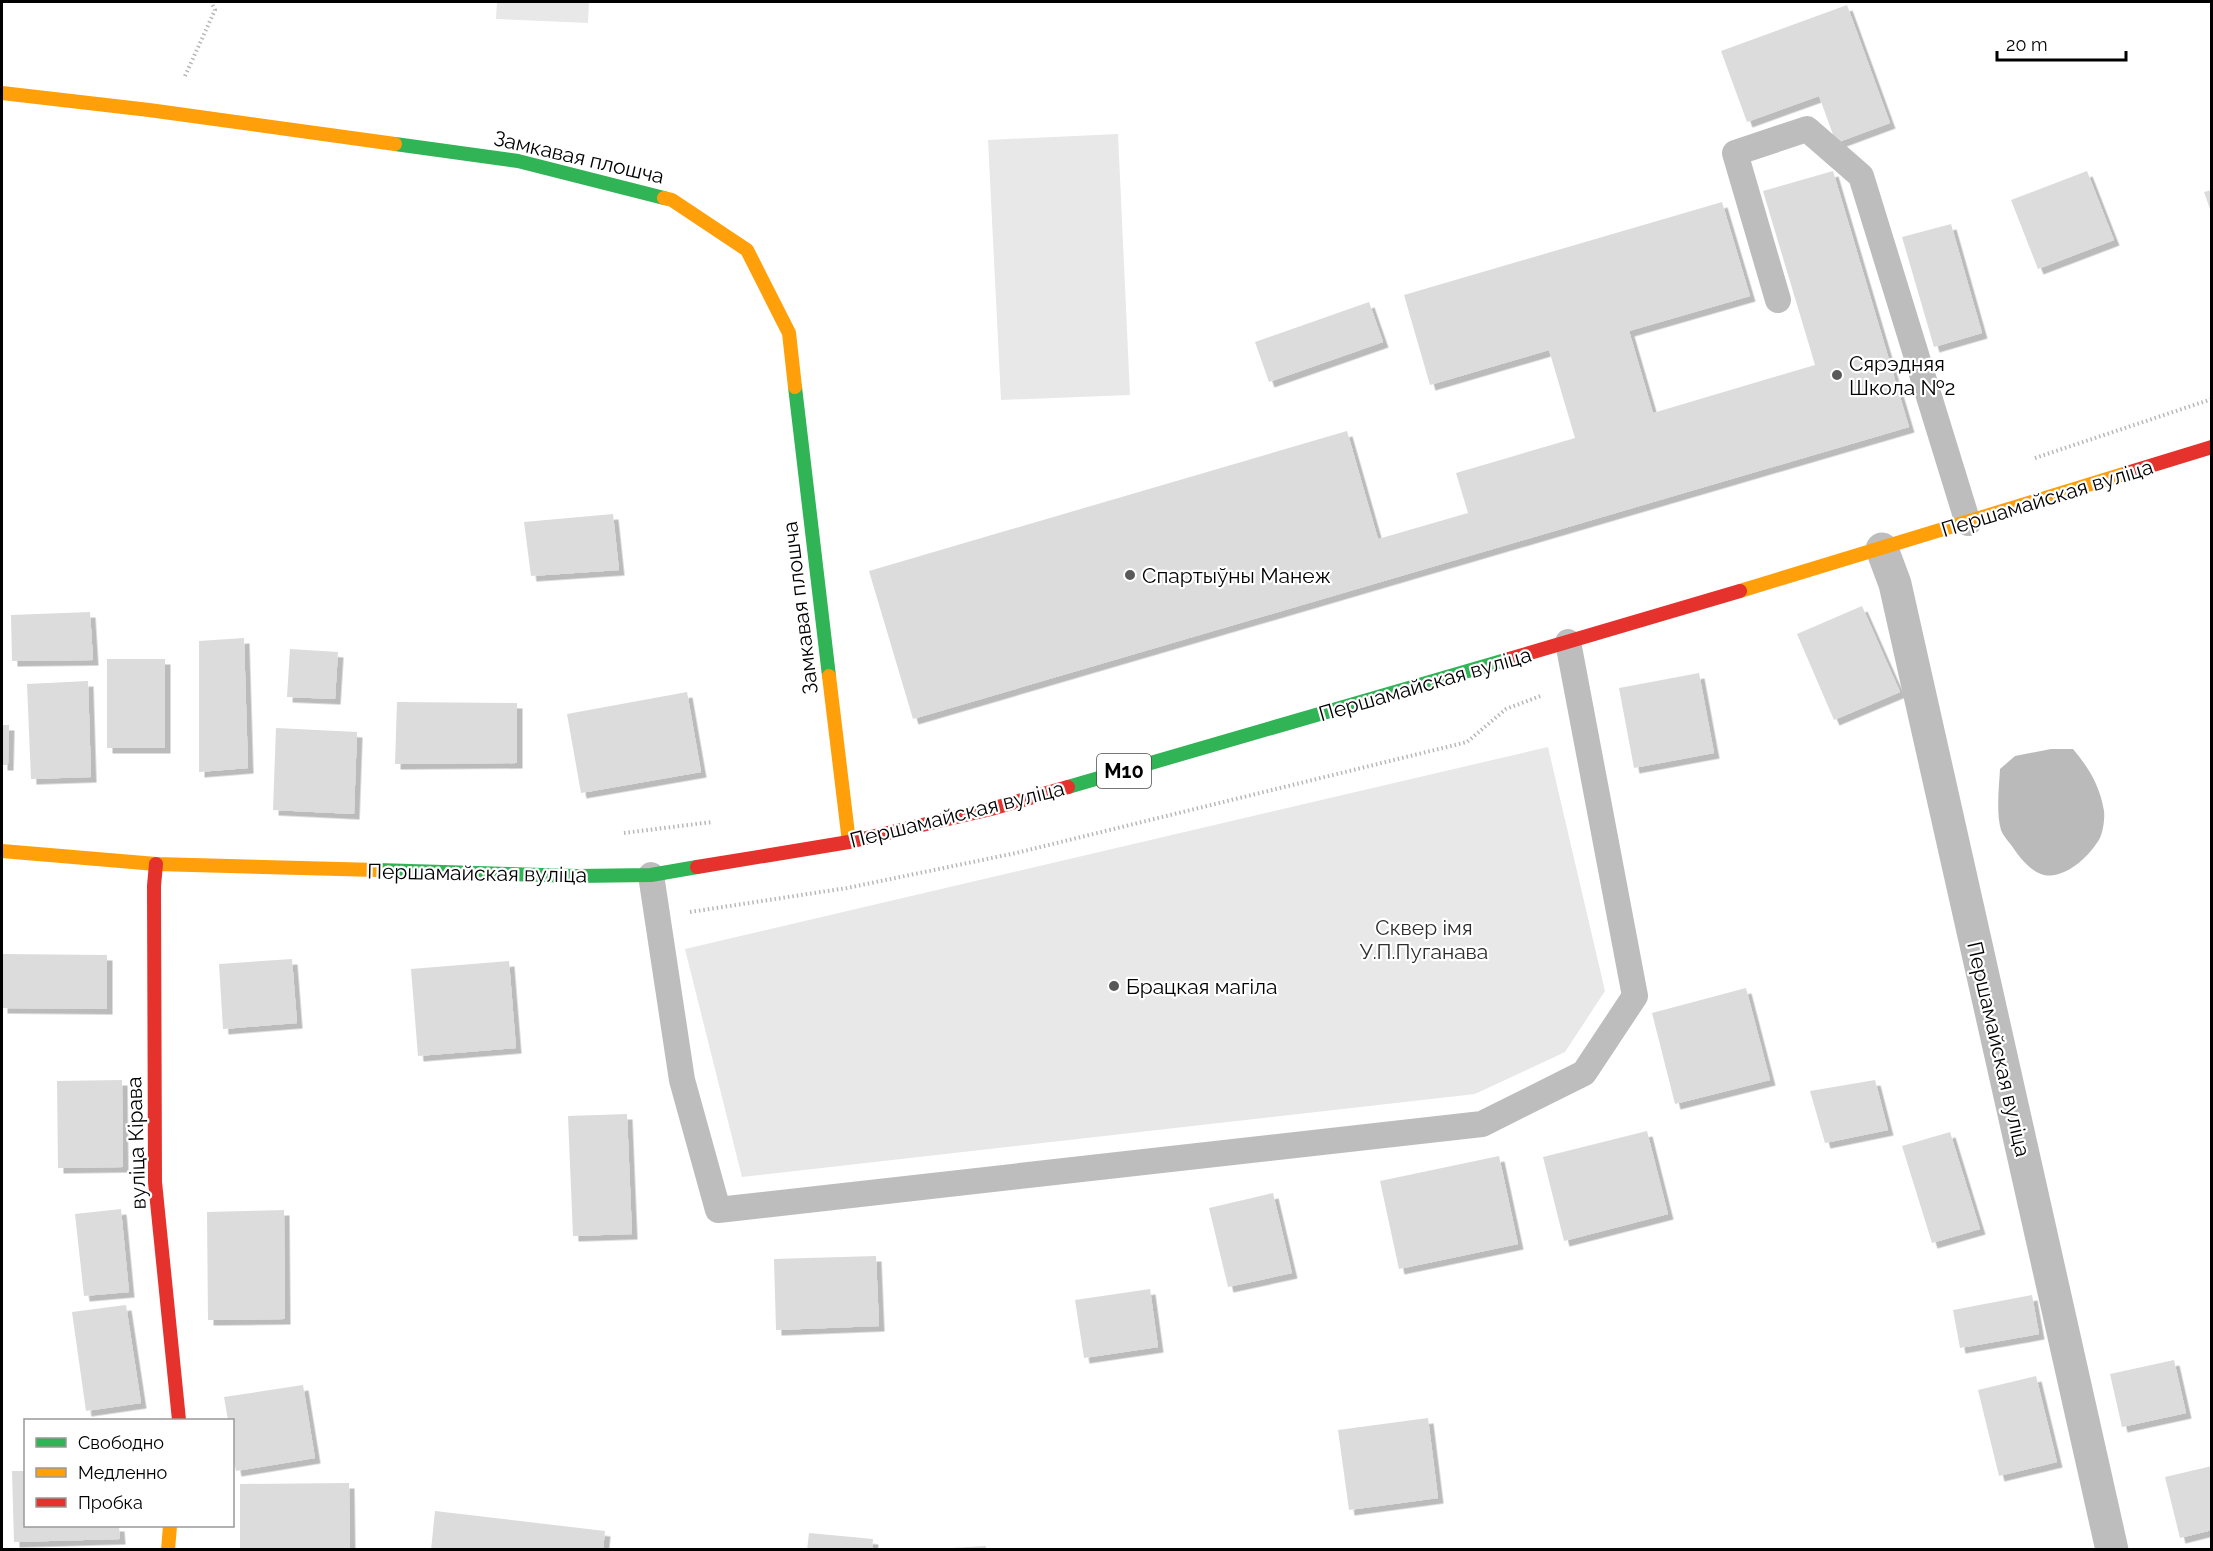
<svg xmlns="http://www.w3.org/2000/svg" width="2213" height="1551" font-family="Raleway,sans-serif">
<defs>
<filter id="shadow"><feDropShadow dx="5.5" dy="5.5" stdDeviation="0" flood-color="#0004"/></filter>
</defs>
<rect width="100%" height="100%" fill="#fff"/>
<path fill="#e8e8e8" d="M497 2H589L588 23 496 19Z
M1118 134 1130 395 1001 400 988 140Z
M1548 747 1605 991 1565 1052 1475 1094 742 1177 685 949Z"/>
<path fill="#bababa" d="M2051 749H2073C2089 768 2100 786 2104 811 2105 818 2103 832 2100 838 2090 856 2063 882 2041 874 2030 870 2020 858 2014 849 2010 843 2003 836 2001 830 1996 813 1999 787 2000 769L2015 756Z"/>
<path fill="#dcdcdc" filter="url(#shadow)" d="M1847 5 1890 123 1836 143 1819 96 1747 122 1721 51Z
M1833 171 1909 427 913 719 869 571 1347 431 1378 539 1468 513 1456 473 1575 438 1549 350 1430 385 1404 295 1722 202 1750 296 1629 331 1653 413 1815 365 1763 191Z
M2087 171 2114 240 2038 269 2011 200Z
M2212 190V212H2211L2204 192Z
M1951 224 1982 333 1934 347 1902 237Z
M1369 302 1383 342 1269 382 1255 342Z
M613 514 619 570 531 576 524 522Z
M1862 606 1900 692 1834 720 1797 634Z
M90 612 93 660 12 661 11 615Z
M244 638 248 768 199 772V641Z
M290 649 338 652 335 699 287 697Z
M107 659H165V748H107Z
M1699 673 1714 753 1634 768 1619 688Z
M88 681 91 777 31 779 27 684Z
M687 692 701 772 581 793 567 714Z
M397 702 517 703V763L395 764Z
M2 725H9L8 765H2Z
M276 728 357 732 354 814 273 810Z
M2 954 107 955V1009L2 1008Z
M292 959 297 1023 223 1029 219 964Z
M509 961 516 1048 418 1056 411 969Z
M1746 988 1770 1080 1675 1104 1652 1013Z
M122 1080 123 1167 58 1168 57 1081Z
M1875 1080 1888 1130 1825 1143 1810 1091Z
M627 1114 632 1234 573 1236 568 1116Z
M1647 1131 1668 1214 1564 1241 1543 1157Z
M1950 1132 1980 1229 1932 1243 1902 1146Z
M1499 1156 1518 1244 1399 1269 1380 1181Z
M1273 1193 1292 1273 1228 1287 1209 1208Z
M121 1209 129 1292 84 1296 75 1214Z
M284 1210 285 1319 208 1320 207 1212Z
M876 1256 879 1326 776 1330 774 1259Z
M1150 1289 1158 1347 1084 1358 1075 1300Z
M2032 1295 2039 1334 1960 1348 1953 1310Z
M126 1305 141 1403 86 1411 72 1312Z
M2174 1360 2186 1413 2122 1427 2110 1374Z
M2036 1376 2057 1462 1999 1476 1978 1390Z
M303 1385 315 1458 236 1471 232 1451V1420H228L224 1397Z
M1428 1418 1438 1498 1349 1510 1338 1430Z
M2212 1466V1530L2180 1538 2165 1477Z
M12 1471H26V1526H119L120 1539 14 1542Z
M349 1483 350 1550H240V1484Z
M435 1511 605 1531 603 1550H431Z
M809 1533 873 1539 872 1550H807Z
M986 1546V1550H951V1548Z"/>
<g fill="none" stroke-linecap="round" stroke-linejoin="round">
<path stroke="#b8b8b8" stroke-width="4" stroke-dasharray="1.5 3" stroke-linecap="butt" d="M185 76 215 10 211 2
M2035 458 2212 399
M624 833 712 822
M690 912 847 888 1016 853 1467 742 1506 709 1543 695"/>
<path stroke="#bdbdbd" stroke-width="26" d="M1778 300 1735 153 1807 129 1861 176 1968 523
M651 875 682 1080 718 1210 1482 1124 1584 1073 1635 996 1568 642"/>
<path stroke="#bdbdbd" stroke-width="33" d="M1882 549 1895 584 2112 1550"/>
<path stroke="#30b455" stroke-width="14" d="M395 144 518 161 664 198
M795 387 829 676
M1068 787 1509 659
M377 870 577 876 651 875 697 867"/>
<path stroke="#ff9f0a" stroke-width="14" d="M2 93 149 110 395 144
M664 198 672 200 747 250 789 333 795 387
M1740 591 2127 473
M829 676 849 842
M2 851 156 864 377 870
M168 1550 170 1526"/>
<path stroke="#e5322d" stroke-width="14" d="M2127 473 2212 447
M1509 659 1740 591
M156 864 154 886 155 1182 179 1420
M697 867 849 842 991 809 1068 787"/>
</g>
<g fill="#595959" stroke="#fff" stroke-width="2">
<circle cx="1837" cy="375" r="6"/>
<circle cx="1130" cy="575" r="6"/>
<circle cx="1114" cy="986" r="6"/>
</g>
<g text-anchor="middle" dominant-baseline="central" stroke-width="4.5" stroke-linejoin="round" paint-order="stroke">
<rect fill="#fff" stroke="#4c4c4c" stroke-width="1.5" x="1097" y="754" width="54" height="34" rx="4.5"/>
<g font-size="20" font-weight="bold" fill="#000">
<text x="1124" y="771">М10</text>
</g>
<g font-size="21" fill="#000" stroke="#fff">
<text transform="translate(579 157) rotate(13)">Замкавая плошча</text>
<text transform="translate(2047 498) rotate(-17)">Першамайская вуліца</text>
<text transform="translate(800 608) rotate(-97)">Замкавая плошча</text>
<text transform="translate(1425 684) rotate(-16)">Першамайская вуліца</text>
<text transform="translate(957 814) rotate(-14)">Першамайская вуліца</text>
<text transform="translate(477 873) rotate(1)">Першамайская вуліца</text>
<text transform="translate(1999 1049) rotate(77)">Першамайская вуліца</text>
<text transform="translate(136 1143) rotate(-92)">вуліца Кірава</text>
</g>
<g font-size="21" fill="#000" stroke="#fff" text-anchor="start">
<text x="1849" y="363">Сярэдняя<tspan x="1849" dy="24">Школа №2</tspan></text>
<text x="1142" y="575">Спартыўны Манеж</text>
<text x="1126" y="986">Брацкая магіла</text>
</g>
<g font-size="21" fill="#2d2d2d" stroke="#fff">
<text x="1424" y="927">Сквер імя<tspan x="1424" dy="24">У.П.Пуганава</tspan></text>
</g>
</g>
<rect width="2213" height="1551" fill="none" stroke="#000000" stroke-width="6"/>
<rect x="24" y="1419" width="210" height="108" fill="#ffffff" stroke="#999999" stroke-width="1.5"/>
<rect x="36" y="1438" width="30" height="9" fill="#30b455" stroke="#999999" stroke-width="1.5"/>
<text x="78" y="1449" font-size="18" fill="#000000">Свободно</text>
<rect x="36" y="1468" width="30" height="9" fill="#ff9f0a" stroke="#999999" stroke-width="1.5"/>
<text x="78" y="1479" font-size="18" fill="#000000">Медленно</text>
<rect x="36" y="1498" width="30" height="9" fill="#e5322d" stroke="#999999" stroke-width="1.5"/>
<text x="78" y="1509" font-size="18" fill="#000000">Пробка</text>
<path d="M1997 51v9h129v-9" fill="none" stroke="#000000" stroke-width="3"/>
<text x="2006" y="51" font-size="18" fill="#000000" stroke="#ffffff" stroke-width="4.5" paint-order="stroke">20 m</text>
</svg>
